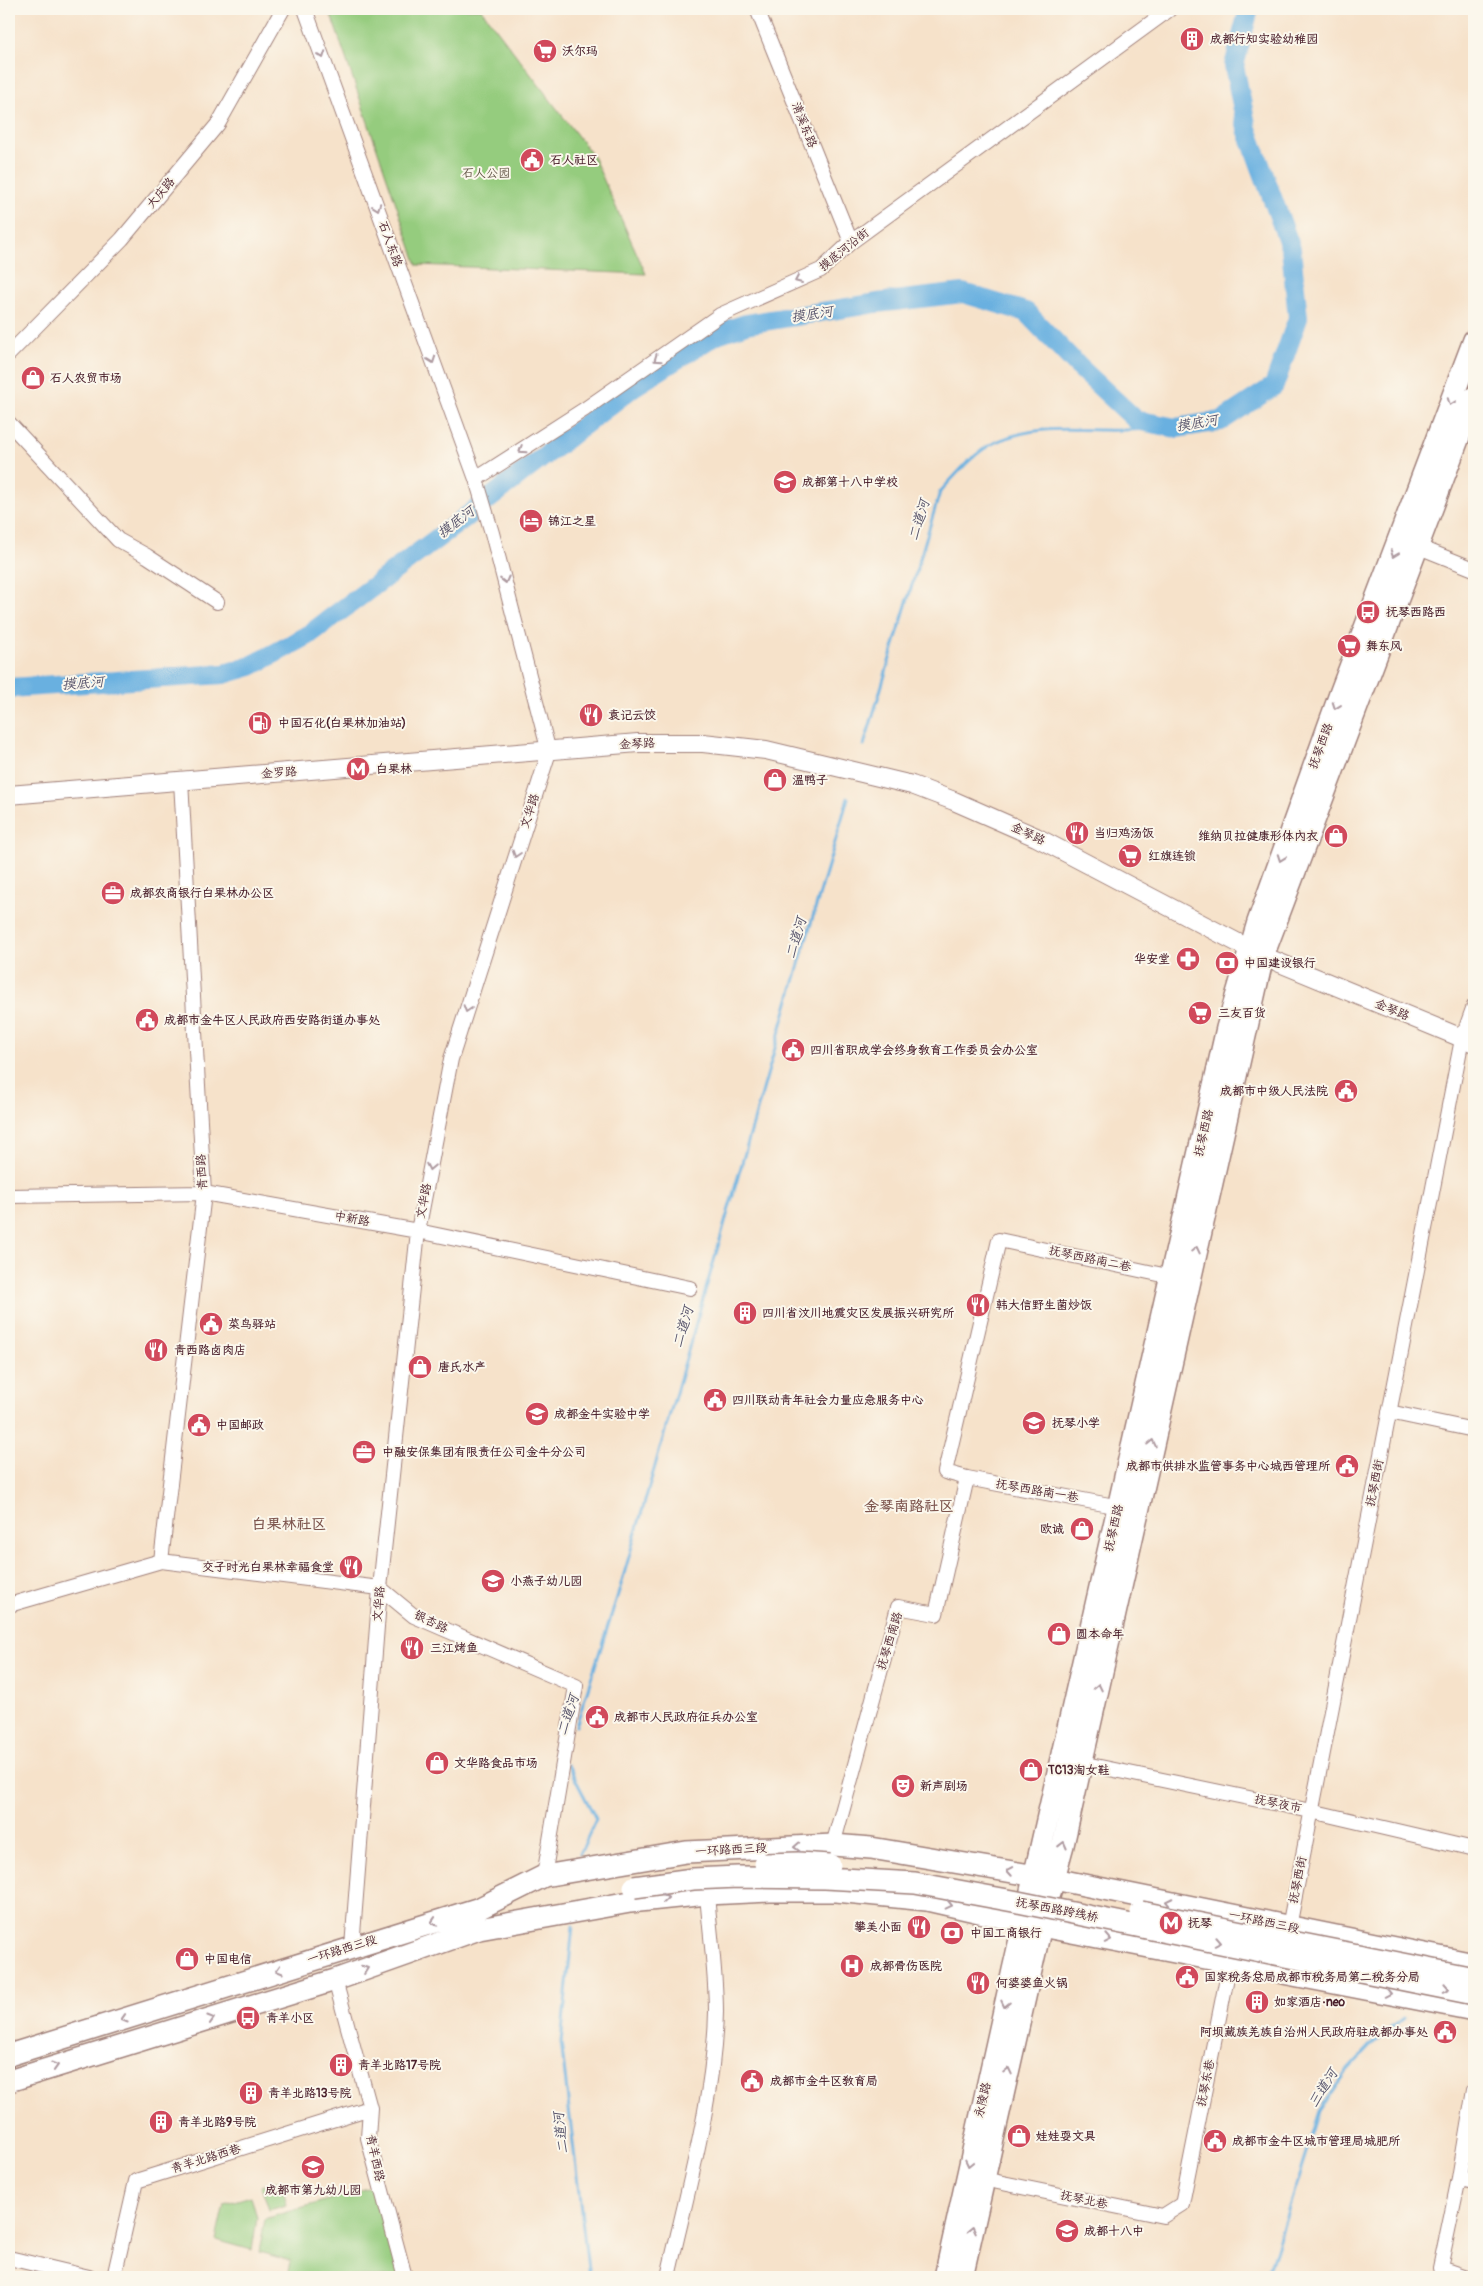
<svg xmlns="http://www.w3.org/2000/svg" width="1483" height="2286" font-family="Pangolin,'LXGW WenKai TC',sans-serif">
<rect width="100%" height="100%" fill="#fbf7ec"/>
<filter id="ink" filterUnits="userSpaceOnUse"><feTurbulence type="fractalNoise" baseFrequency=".02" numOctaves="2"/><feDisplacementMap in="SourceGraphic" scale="10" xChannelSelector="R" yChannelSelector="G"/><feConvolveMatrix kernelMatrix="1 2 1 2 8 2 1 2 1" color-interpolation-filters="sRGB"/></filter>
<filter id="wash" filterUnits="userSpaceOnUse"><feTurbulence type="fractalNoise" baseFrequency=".0096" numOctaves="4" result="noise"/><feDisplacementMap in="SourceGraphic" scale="20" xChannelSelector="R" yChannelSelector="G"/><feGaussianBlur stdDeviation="1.12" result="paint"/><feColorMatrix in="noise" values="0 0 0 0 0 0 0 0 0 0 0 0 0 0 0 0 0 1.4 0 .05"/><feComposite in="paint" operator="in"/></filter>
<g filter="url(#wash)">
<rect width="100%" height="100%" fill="#f6e2ca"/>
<path fill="#95cc7e" stroke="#707654" d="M329 9H481L593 156 646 274 417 265Z
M280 2180 287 2205 269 2210 261 2185Z
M377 2185 402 2277H288L291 2261 259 2252 265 2219Z
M251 2196 257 2218 252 2250 216 2240 224 2204Z"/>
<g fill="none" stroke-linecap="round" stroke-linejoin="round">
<path stroke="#69b0e0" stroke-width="3" d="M864 745 940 492C955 476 973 453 994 443 1029 426 1065 429 1103 430 1127 431 1152 429 1176 428
M576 1726 620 1588 804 947 848 798
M568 1765 596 1819 580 1854
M573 1926 561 2042 589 2277
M1267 2277 1319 2111 1346 2072 1373 2043 1403 2018"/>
<path stroke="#69b0e0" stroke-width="20" d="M9 688 224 674 251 666 307 636 471 513 633 387 717 334 746 324 877 303 963 293 1026 312 1078 366 1136 420 1176 428 1221 421 1274 386 1298 318 1291 249 1247 129 1234 66 1249 9"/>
</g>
</g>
<g filter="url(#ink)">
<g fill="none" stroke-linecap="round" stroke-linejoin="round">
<g stroke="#a0807a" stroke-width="16">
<path id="minor" d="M305 9 476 479 492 533 549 752 451 1059 418 1231 380 1588 352 1947
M757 9 851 242
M9 354 122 239 218 124 283 9
M9 423 118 540 147 556 217 602
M476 479 585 409 720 315 821 270 851 242 1170 9
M1419 547 1474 569
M9 1196 204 1193 418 1231 690 1288
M1389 1412 1474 1430
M1125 1508 967 1478 945 1472 999 1240 1177 1278
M161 1561 204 1193 181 781
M9 1605 161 1561 380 1588 414 1616 576 1686 544 1876
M1081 1763 1311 1811 1474 1849
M833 1845 898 1607 936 1614 967 1478
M1289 1927 1462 1039 1474 1006
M335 1980 370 2108 368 2138 405 2277
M1459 2178 1474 2181
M983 2179 1163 2216 1182 2204 1230 1962
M9 2258 89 2277
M114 2277 136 2181 370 2108
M668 2277C687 2192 714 2099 716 2012 716 1973 710 1933 707 1894
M1466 2277 1440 2268 1459 2178 1474 2090"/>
</g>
<g stroke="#a0807a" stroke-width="20">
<path id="tertiary" d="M9 795 638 743H703L766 750 912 785 954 801 1036 837 1263 956 1474 1043"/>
</g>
<g stroke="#a0807a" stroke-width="24">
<path id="primary" d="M9 2055 480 1908 544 1876 686 1852 833 1845 871 1848 1054 1879 1474 1964
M9 2081 335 1980 479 1929 630 1902 707 1894 770 1891H836L927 1900 1041 1926 1474 2010
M945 2277 1013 1970 1227 1028 1258 922 1341 691 1474 340
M962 2277 1041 1926 1063 1845 1263 956 1474 397"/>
</g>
<use href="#minor" stroke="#fff" stroke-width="14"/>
<use href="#tertiary" stroke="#fff" stroke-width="18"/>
<use href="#primary" stroke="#fff" stroke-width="21"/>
<g stroke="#a0807a" stroke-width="24" stroke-linecap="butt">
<path id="primary-bridge" d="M765 1864 798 1863 830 1865
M634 1887 693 1879 738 1877 825 1878 915 1883 1013 1901 1474 1994
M1141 1912 1474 1978"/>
</g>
<use href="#primary-bridge" stroke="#fff" stroke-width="21"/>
</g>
<defs><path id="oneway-chevron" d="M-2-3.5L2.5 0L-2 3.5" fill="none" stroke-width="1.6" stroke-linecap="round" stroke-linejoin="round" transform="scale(1.25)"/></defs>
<g stroke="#ae9aa0">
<use href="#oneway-chevron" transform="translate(322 55) rotate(70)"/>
<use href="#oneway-chevron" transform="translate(377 207) rotate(70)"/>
<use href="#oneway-chevron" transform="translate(798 280) rotate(156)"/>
<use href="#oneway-chevron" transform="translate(657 359) rotate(145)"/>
<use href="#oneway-chevron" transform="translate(432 360) rotate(70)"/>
<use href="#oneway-chevron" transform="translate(1451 402) rotate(110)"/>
<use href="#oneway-chevron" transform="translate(522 450) rotate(147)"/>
<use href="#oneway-chevron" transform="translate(1394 554) rotate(111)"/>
<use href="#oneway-chevron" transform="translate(505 580) rotate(76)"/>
<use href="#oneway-chevron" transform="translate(1336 706) rotate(110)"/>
<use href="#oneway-chevron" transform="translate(516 854) rotate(108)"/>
<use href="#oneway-chevron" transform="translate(1281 858) rotate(110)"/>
<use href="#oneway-chevron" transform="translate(467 1009) rotate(108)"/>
<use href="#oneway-chevron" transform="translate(430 1167) rotate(101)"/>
<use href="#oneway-chevron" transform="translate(1196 1250) rotate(-77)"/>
<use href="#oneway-chevron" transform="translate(1152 1443) rotate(-78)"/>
<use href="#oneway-chevron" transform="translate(1098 1687) rotate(-78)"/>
<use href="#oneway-chevron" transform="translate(1063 1845) rotate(-76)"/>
<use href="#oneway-chevron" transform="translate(797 1847) rotate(177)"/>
<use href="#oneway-chevron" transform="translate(1010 1871) rotate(-170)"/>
<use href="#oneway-chevron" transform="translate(665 1898) rotate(-6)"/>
<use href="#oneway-chevron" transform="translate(1169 1902) rotate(-168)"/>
<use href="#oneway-chevron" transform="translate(949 1905) rotate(13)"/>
<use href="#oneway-chevron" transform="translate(434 1922) rotate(163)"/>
<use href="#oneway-chevron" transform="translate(1108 1939) rotate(11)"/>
<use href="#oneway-chevron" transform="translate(1218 1942) rotate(11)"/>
<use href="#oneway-chevron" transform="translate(365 1969) rotate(-20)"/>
<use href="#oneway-chevron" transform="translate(279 1970) rotate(163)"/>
<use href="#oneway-chevron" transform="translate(1446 1989) rotate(11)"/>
<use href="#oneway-chevron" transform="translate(1388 1993) rotate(11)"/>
<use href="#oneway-chevron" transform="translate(1005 2004) rotate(103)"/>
<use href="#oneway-chevron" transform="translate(124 2019) rotate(163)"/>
<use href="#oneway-chevron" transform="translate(211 2019) rotate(-17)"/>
<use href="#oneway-chevron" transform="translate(55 2066) rotate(-17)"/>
<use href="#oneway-chevron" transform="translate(1008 2071) rotate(-77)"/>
<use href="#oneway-chevron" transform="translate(969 2163) rotate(103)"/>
<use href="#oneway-chevron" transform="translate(972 2230) rotate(-78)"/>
</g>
</g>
<defs>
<g id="building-disc" transform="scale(1.25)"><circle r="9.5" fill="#d1495b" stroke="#fbf7ec"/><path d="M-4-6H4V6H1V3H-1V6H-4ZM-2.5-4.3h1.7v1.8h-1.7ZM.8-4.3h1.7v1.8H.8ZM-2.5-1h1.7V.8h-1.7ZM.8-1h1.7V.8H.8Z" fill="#fff"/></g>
<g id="supermarket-disc" transform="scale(1.25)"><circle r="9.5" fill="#d1495b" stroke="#fbf7ec"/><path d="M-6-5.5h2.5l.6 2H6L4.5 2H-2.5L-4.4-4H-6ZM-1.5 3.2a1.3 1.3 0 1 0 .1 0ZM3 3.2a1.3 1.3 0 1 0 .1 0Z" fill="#fff"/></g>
<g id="civic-disc" transform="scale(1.25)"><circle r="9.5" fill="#d1495b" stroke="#fbf7ec"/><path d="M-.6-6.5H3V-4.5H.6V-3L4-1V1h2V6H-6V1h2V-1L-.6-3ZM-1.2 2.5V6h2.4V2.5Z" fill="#fff"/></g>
<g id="shop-disc" transform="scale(1.25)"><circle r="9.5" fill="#d1495b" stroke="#fbf7ec"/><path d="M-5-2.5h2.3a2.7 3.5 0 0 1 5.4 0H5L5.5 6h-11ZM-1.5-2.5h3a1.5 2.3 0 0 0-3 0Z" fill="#fff"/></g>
<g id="school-disc" transform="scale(1.25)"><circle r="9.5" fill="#d1495b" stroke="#fbf7ec"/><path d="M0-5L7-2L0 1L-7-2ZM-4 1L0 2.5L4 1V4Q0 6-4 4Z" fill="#fff"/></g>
<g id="hotel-disc" transform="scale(1.25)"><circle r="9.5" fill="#d1495b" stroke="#fbf7ec"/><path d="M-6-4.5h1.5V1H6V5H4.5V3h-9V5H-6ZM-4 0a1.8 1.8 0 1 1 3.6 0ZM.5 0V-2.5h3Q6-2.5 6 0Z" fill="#fff"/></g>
<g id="bus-disc" transform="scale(1.25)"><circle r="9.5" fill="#d1495b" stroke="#fbf7ec"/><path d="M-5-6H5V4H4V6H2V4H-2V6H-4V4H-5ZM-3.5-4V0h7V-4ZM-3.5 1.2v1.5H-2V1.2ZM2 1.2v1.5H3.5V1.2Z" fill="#fff"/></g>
<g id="restaurant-disc" transform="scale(1.25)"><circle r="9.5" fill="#d1495b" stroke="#fbf7ec"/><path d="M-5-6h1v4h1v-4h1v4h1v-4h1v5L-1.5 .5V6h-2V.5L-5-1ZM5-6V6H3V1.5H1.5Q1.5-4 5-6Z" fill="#fff"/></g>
<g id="fuel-disc" transform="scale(1.25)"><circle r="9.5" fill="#d1495b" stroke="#fbf7ec"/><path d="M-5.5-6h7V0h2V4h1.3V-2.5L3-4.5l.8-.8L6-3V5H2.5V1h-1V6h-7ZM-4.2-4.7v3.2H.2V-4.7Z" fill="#fff"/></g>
<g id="metro-disc" transform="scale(1.25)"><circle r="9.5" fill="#d1495b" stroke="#fbf7ec"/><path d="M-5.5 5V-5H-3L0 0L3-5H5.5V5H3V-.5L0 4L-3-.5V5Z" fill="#fff"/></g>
<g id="office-disc" transform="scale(1.25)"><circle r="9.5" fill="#d1495b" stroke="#fbf7ec"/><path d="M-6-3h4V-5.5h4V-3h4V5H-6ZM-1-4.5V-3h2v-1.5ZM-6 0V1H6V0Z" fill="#fff"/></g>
<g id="pharmacy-disc" transform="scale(1.25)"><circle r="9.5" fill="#d1495b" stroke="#fbf7ec"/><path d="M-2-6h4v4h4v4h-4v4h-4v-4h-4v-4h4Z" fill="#fff"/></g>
<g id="bank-disc" transform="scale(1.25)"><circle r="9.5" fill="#d1495b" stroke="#fbf7ec"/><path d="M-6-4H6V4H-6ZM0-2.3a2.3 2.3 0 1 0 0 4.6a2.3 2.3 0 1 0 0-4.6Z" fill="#fff"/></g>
<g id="theatre-disc" transform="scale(1.25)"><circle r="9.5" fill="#d1495b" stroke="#fbf7ec"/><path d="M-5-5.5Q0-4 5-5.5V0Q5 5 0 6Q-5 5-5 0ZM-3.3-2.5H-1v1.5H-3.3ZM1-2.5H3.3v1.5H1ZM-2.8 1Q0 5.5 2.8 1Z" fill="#fff"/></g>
<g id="hospital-disc" transform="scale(1.25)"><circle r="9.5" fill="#d1495b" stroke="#fbf7ec"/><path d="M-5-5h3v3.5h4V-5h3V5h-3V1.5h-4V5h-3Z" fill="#fff"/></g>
</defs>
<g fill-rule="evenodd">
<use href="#building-disc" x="1192" y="39"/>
<use href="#supermarket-disc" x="545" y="51"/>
<use href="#civic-disc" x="532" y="160"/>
<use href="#shop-disc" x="33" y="378"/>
<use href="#school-disc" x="785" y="482"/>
<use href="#hotel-disc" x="531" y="521"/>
<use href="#bus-disc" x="1368" y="612"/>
<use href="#supermarket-disc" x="1349" y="646"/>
<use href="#restaurant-disc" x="591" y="715"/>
<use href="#fuel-disc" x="260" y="723"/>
<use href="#metro-disc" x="358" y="769"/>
<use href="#shop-disc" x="775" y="780"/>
<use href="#restaurant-disc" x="1077" y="833"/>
<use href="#shop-disc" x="1336" y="836"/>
<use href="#supermarket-disc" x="1130" y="856"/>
<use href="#office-disc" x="113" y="893"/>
<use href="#pharmacy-disc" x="1188" y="959"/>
<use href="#bank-disc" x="1227" y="963"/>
<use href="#supermarket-disc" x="1200" y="1013"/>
<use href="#civic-disc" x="147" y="1020"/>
<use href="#civic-disc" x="793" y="1050"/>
<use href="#civic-disc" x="1346" y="1091"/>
<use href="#restaurant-disc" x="978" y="1305"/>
<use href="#building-disc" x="745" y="1313"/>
<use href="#civic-disc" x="211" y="1324"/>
<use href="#restaurant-disc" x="156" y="1350"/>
<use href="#shop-disc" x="420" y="1367"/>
<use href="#civic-disc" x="715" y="1400"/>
<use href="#school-disc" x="537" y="1414"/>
<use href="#school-disc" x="1034" y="1423"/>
<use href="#civic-disc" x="199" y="1425"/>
<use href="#office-disc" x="364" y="1452"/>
<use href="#civic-disc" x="1347" y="1466"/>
<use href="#shop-disc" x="1082" y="1529"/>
<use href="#restaurant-disc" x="351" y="1567"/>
<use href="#school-disc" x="493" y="1581"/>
<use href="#shop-disc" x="1059" y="1634"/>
<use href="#restaurant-disc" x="412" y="1648"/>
<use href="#civic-disc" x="597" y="1717"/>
<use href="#shop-disc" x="437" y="1763"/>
<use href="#shop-disc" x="1031" y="1770"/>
<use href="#theatre-disc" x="903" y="1786"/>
<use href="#metro-disc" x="1171" y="1923"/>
<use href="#restaurant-disc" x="919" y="1927"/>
<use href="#bank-disc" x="952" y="1933"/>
<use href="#shop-disc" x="187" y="1959"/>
<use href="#hospital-disc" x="852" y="1966"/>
<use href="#civic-disc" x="1187" y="1977"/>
<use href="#restaurant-disc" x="978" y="1983"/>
<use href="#building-disc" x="1257" y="2002"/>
<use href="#bus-disc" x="248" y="2018"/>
<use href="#civic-disc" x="1445" y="2032"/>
<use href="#building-disc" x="341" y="2065"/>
<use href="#civic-disc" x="752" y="2081"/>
<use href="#building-disc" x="251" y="2093"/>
<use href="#building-disc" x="161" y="2122"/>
<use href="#shop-disc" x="1019" y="2136"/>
<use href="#civic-disc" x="1215" y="2141"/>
<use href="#school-disc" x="313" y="2167"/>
<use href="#school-disc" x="1067" y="2231"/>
</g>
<g text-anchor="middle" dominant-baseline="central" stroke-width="4" stroke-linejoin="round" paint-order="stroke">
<g font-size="12" font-weight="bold" fill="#4a1f2b" stroke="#fbf7ec" text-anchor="start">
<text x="1210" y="39">成都行知实验幼稚园</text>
<text x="562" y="51">沃尔玛</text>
<text x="550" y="160">石人社区</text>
<text x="50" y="378">石人农贸市场</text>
<text x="802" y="482">成都第十八中学校</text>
<text x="548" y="521">锦江之星</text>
<text x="1386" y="612">抚琴西路西</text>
<text x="1366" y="646">舞东风</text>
<text x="608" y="715">袁记云饺</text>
<text x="278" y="723">中国石化(白果林加油站)</text>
<text x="376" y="769">白果林</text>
<text x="792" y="780">温鸭子</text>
<text x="1094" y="833">当归鸡汤饭</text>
<text x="1318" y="836" text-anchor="end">维纳贝拉健康形体内衣</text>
<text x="1148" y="856">红旗连锁</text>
<text x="130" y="893">成都农商银行白果林办公区</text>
<text x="1170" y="959" text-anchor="end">华安堂</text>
<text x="1244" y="963">中国建设银行</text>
<text x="1218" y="1013">三友百货</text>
<text x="164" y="1020">成都市金牛区人民政府西安路街道办事处</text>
<text x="810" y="1050">四川省职成学会终身教育工作委员会办公室</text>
<text x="1328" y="1091" text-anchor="end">成都市中级人民法院</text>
<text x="996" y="1305">韩大信野生菌炒饭</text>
<text x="762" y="1313">四川省汶川地震灾区发展振兴研究所</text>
<text x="228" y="1324">菜鸟驿站</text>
<text x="174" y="1350">青西路卤肉店</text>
<text x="438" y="1367">唐氏水产</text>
<text x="732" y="1400">四川联动青年社会力量应急服务中心</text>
<text x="554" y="1414">成都金牛实验中学</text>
<text x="1052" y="1423">抚琴小学</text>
<text x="216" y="1425">中国邮政</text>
<text x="382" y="1452">中融安保集团有限责任公司金牛分公司</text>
<text x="1330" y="1466" text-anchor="end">成都市供排水监管事务中心城西管理所</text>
<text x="1064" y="1529" text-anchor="end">欧诚</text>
<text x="334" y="1567" text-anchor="end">交子时光白果林幸福食堂</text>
<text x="510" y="1581">小燕子幼儿园</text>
<text x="1076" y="1634">圆本命年</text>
<text x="430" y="1648">三江烤鱼</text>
<text x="614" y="1717">成都市人民政府征兵办公室</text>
<text x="454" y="1763">文华路食品市场</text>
<text x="1048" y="1770">TC13淘女鞋</text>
<text x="920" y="1786">新声剧场</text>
<text x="1188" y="1923">抚琴</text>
<text x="902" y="1927" text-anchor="end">攀美小面</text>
<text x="970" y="1933">中国工商银行</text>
<text x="204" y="1959">中国电信</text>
<text x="870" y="1966">成都骨伤医院</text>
<text x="1204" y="1977">国家税务总局成都市税务局第二税务分局</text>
<text x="996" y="1983">何婆婆鱼火锅</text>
<text x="1274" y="2002">如家酒店·neo</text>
<text x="266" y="2018">青羊小区</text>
<text x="1428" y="2032" text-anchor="end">阿坝藏族羌族自治州人民政府驻成都办事处</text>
<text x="358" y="2065">青羊北路17号院</text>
<text x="770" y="2081">成都市金牛区教育局</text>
<text x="268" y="2093">青羊北路13号院</text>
<text x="178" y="2122">青羊北路9号院</text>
<text x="1036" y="2136">娃娃耍文具</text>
<text x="1232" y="2141">成都市金牛区城市管理局城肥所</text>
<text x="313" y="2190" text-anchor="middle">成都市第九幼儿园</text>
<text x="1084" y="2231">成都十八中</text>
</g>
<g font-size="12" fill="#4a1f2b" stroke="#fbf7ec">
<text transform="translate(804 125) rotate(68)">清溪东路</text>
<text transform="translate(161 193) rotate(-50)">大庆路</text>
<text transform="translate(390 244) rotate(70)">石人东路</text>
<text transform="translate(844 250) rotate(-39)">摸底河沿街</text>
<text transform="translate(637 744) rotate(-3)">金琴路</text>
<text transform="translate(1321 746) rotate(-70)">抚琴西路</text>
<text transform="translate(279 773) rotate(-4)">金罗路</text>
<text transform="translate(530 811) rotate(-72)">文华路</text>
<text transform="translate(1028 834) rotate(25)">金琴路</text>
<text transform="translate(1392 1010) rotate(23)">金琴路</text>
<text transform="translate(1204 1133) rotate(-77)">抚琴西路</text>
<text transform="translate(202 1172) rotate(-93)">青西路</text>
<text transform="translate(424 1201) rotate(-79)">文华路</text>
<text transform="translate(352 1219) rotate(10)">中新路</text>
<text transform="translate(1090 1259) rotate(12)">抚琴西路南二巷</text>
<text transform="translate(1375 1483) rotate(-79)">抚琴西街</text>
<text transform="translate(1037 1491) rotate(10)">抚琴西路南一巷</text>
<text transform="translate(1114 1528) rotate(-77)">抚琴西路</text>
<text transform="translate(379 1604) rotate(-85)">文华路</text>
<text transform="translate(431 1622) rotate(26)">银杏路</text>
<text transform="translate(890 1641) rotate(-73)">抚琴西南路</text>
<text transform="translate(1278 1804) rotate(12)">抚琴夜市</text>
<text transform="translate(731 1850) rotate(-3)">一环路西三段</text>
<text transform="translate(1298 1880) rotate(-79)">抚琴西街</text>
<text transform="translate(1057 1910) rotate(11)">抚琴西路跨线桥</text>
<text transform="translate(1264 1922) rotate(12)">一环路西三段</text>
<text transform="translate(342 1950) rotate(-17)">一环路西三段</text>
<text transform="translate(1206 2083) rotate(-79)">抚琴东巷</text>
<text transform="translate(983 2100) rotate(-77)">永陵路</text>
<text transform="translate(375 2158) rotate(78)">青羊西路</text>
<text transform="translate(206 2159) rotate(-17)">青羊北路西巷</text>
<text transform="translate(1084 2200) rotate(12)">抚琴北巷</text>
</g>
<g font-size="12" fill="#605344" stroke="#fbf7ec">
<text x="486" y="173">石人公园</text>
</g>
<g font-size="14" font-style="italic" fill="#55526a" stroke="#fbf7ec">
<text transform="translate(812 314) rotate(-8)">摸底河</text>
<text transform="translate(1197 423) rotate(-9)">摸底河</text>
<text transform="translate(919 520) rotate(-73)">二道河</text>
<text transform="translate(456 522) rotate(-37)">摸底河</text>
<text transform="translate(83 683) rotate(-4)">摸底河</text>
<text transform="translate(796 938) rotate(-74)">二道河</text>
<text transform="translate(683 1327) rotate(-74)">二道河</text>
<text transform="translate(568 1715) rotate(-72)">二道河</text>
<text transform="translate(1323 2088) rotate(-58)">三道河</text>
<text transform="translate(561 2133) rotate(-97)">二道河</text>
</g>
<g font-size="15" font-weight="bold" fill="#7d554e" stroke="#fbf7ec">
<text x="909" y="1506">金琴南路社区</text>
<text x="289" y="1524">白果林社区</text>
</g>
</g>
<rect width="1483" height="2286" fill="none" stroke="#fbf7ec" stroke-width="30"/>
</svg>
